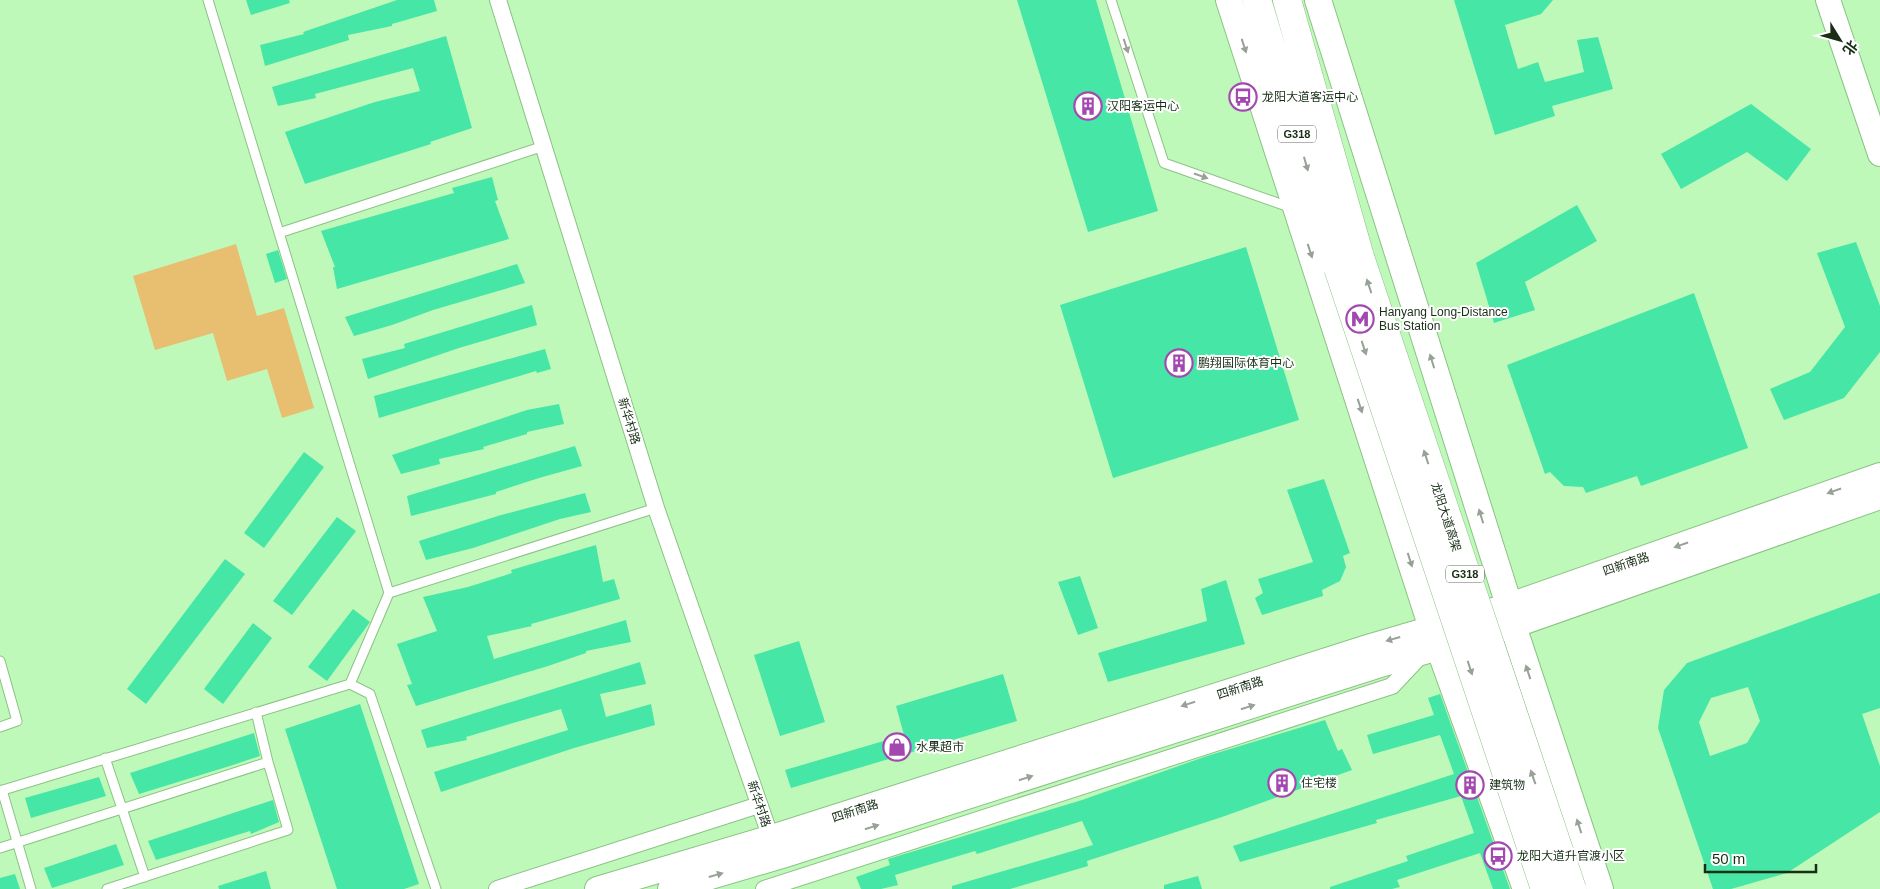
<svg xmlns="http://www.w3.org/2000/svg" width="1880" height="889" font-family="Helvetica,'Noto Sans SC',sans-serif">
<rect width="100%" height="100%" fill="#bff9b9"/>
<path fill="#e8bf71" d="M236 244 257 316 284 308 314 408 282 418 267 369 227 381 213 333 155 350 133 276Z"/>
<path fill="#45e6a6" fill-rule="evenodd" d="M246 0H289L290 3 251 15Z
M397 0H434L437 11 392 24V26L348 35 349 40 265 66 260 45 304 34 303 32Z
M1017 0H1096L1158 211 1088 232Z
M1454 0H1553L1541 14 1505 25 1518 69 1538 62 1545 82 1584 72 1577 40 1598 37 1613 89 1552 106 1555 116 1495 135Z
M446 36 472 128 430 142 431 144 305 184 285 132 375 102 420 91 413 68 315 94 316 98 278 106 272 87Z
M1751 104 1811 149 1787 181 1747 152 1681 189 1661 154Z
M492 177 498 200 495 201 509 239 337 289 333 267H335L321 231 454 193 452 188Z
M1577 205 1597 241 1525 282 1535 310 1494 323 1476 263Z
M1856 242 1880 306V352L1844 398 1784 420 1770 389 1810 372 1845 327 1817 253Z
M1246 247 1299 420 1113 478 1060 305Z
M278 250 287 279 275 283 266 254Z
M517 264 525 283 433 310 392 325 354 336 345 317Z
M1694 293 1748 448 1641 486 1637 476 1586 493 1583 487 1564 486 1550 472 1545 474 1507 365Z
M532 305 537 325 459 348 368 379 362 359 405 348 404 344Z
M545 349 551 369 537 373 536 371 379 418 374 396Z
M559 404 564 424 527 432V434L483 447 484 449 439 459 440 464 401 474 392 455 527 410Z
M575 446 582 466 539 478 496 492V494L411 516 407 496Z
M304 452 324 467 264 548 244 533Z
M1324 479 1350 553 1343 556 1346 567 1340 581 1322 590 1323 596 1262 615 1255 598 1263 593 1258 579 1313 562 1287 490Z
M585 493 591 512 560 519 473 548 426 560 419 541 501 515Z
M337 517 356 531 292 615 273 601Z
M596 545 603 582 614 579 620 599 531 624 532 626 487 636 494 659 626 620 631 642 586 651V653L548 666 416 706 407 685 412 684 397 644 437 631 423 597 468 587 512 573 511 570Z
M225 559 245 574 146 704 127 689Z
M1080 576 1098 628 1078 635 1058 582Z
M1226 580 1245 644 1108 682 1098 653 1207 621 1201 589Z
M1880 593V708L1862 714 1880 766V812L1787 873 1731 889H1713L1658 728 1664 690 1687 663ZM1748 687 1760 721 1747 743 1710 756 1699 722 1711 698Z
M353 609 370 622 327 681 308 667Z
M253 623 272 638 223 704 204 689Z
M799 641 825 722 780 736 754 655Z
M640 662 646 684 600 694 606 717 651 704 655 725 574 748 441 792 434 772 568 730 561 709 466 737 467 740 427 748 421 730Z
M1003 674 1017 721 791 788 785 770 904 735 896 706Z
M1440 694 1510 889H1493L1480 853 1397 880 1400 887 1392 889H1330V887L1408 861 1406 856 1474 833 1461 796 1376 820 1377 823 1240 862 1233 846 1454 774 1440 735 1373 754 1367 735 1434 715 1428 698Z
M360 704 419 884 404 889H337L285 729Z
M1325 720 1338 751 1342 749 1352 770 1222 817 1087 861 1088 866 1010 889H952V886L1093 845 1082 821 977 854 975 851 895 875 898 885 881 889H861L856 877 890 865 888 859 1082 800 1207 756Z
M254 733 260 756 233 765 139 794 130 773Z
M99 777 106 796 31 818 25 798Z
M273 800 279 822 251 834 250 831 156 860 148 841Z
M116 844 124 865 52 888 44 868Z
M266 871 271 889H219L218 886Z
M15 874 20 889H0V878Z
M1198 876 1202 889H1164V885Z"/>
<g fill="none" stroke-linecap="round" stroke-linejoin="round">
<g stroke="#8bc285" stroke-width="11">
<path id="lane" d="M1111 0 1164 163 1292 208
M279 233 544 146
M389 593 656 508
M0 661 17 721 0 727
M350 684 370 694 436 889
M105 758 145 877
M2 790 31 889
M0 791 350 684 389 593 208 0
M0 848 268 762
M107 889 288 830 268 762 256 712"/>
</g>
<g stroke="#8bc285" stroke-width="18">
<path id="street" d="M498 0 656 508 771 838
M497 889 759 805
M764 889 1392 686 1421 655"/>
</g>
<g stroke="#8bc285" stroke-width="26">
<path id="secondary" d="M1828 0 1880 154
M597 889 775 836 1371 646 1507 606 1880 475
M670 889 782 856 1377 666 1513 626 1880 497"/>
</g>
<g stroke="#8bc285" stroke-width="28">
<path id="primary" d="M1229 0 1432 628 1526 889
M1318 0 1509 605 1513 626 1600 889"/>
</g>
<g stroke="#8bc285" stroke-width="29">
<path id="highway" d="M1257 0 1338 268
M1287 0 1360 257"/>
</g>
<use href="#lane" stroke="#fff" stroke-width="9"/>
<use href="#street" stroke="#fff" stroke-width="16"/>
<use href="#secondary" stroke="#fff" stroke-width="24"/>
<use href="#primary" stroke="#fff" stroke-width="26"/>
<use href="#highway" stroke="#fff" stroke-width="28"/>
<g stroke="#8bc285" stroke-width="29" stroke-linecap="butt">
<path id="highway-bridge" d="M1360 257 1572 889
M1338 268 1545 889"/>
</g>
<use href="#highway-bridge" stroke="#fff" stroke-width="28"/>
</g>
<defs><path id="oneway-solid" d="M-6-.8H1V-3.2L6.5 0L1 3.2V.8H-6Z" transform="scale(1.25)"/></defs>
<g fill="#97a196">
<use href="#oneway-solid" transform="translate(1126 46) rotate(72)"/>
<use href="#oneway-solid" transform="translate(1244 46) rotate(72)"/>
<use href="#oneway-solid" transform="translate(1306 164) rotate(74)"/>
<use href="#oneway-solid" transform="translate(1201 176) rotate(19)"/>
<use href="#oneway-solid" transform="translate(1310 251) rotate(72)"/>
<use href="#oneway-solid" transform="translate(1369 286) rotate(-108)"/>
<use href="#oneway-solid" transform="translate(1364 348) rotate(72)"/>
<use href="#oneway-solid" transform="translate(1432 361) rotate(-107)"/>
<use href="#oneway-solid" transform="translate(1360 406) rotate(72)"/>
<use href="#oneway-solid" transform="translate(1426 457) rotate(-108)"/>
<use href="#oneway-solid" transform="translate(1834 491) rotate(161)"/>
<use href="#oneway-solid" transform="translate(1481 516) rotate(-107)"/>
<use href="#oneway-solid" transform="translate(1681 545) rotate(161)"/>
<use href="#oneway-solid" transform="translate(1410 560) rotate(72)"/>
<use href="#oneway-solid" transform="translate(1393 639) rotate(164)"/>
<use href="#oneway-solid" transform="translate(1470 668) rotate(72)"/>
<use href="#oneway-solid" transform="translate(1528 672) rotate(-108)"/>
<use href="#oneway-solid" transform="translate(1188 704) rotate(162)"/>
<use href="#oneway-solid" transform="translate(1248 707) rotate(-18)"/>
<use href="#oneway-solid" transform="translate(1533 777) rotate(-109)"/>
<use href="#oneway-solid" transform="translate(1026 778) rotate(-18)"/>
<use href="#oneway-solid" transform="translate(1579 826) rotate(-108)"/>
<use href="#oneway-solid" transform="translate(872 827) rotate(-18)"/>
<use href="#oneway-solid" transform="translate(716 875) rotate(-16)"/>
</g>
<defs>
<g id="bus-ring" transform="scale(1.4375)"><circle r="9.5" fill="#fff" stroke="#a347b1" stroke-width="1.5"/><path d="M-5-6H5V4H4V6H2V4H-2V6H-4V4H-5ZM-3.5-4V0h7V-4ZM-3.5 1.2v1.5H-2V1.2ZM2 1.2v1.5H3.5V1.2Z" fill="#a347b1"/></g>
<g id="building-ring" transform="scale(1.4375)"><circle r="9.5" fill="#fff" stroke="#a347b1" stroke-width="1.5"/><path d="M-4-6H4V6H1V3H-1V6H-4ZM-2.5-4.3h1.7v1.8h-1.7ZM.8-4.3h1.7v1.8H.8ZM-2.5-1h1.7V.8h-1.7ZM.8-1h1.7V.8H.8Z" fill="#a347b1"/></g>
<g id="metro-ring" transform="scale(1.4375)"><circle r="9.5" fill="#fff" stroke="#a347b1" stroke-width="1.5"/><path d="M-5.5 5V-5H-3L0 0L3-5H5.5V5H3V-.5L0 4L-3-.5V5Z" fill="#a347b1"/></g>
<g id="shop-ring" transform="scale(1.4375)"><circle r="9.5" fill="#fff" stroke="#a347b1" stroke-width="1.5"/><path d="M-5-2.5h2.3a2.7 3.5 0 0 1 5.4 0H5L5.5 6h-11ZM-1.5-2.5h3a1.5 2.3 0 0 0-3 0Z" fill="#a347b1"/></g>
</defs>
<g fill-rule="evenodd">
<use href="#bus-ring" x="1243" y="97"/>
<use href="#building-ring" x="1088" y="106"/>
<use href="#metro-ring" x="1360" y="319"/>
<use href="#building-ring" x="1179" y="363"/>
<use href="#shop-ring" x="897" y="747"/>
<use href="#building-ring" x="1282" y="783"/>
<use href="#building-ring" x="1470" y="785"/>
<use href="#bus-ring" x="1498" y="856"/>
</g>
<g text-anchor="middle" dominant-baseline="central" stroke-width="4" stroke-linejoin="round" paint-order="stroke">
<g fill="#fff" stroke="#5d6d5c" stroke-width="1">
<rect x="1278" y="125.5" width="38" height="17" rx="4"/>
<rect x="1446" y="565.5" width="38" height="17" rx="4"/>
</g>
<g font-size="11" font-weight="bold" fill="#182f16">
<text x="1297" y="134">G318</text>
<text x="1465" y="574">G318</text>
</g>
<g font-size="12" fill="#182f16" stroke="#fff" text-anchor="start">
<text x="1262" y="97">龙阳大道客运中心</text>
<text x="1107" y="106">汉阳客运中心</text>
<text x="1379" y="312">Hanyang Long-Distance<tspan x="1379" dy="14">Bus Station</tspan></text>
<text x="1198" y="363">鹏翔国际体育中心</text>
<text x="916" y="747">水果超市</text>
<text x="1301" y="783">住宅楼</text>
<text x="1489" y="785">建筑物</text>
<text x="1517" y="856">龙阳大道升官渡小区</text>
</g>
<g font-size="12" fill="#182f16" stroke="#fff">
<text transform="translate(629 421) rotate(73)">新华村路</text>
<text transform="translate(1446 517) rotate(72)">龙阳大道高架</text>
<text transform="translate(1626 564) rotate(-19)">四新南路</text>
<text transform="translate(1240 688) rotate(-18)">四新南路</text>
<text transform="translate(759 804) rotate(71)">新华村路</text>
<text transform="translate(855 811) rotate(-18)">四新南路</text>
</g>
</g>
<g transform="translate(1840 40) rotate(127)" stroke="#ffffff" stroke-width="4" paint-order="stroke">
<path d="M0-4L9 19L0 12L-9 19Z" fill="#182f16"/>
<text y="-8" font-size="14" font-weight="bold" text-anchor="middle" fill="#182f16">北</text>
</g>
<path d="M1705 864v8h111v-8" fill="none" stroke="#182f16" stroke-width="2.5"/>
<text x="1712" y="864" font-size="15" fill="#182f16" stroke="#ffffff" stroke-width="4" paint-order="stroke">50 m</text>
</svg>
